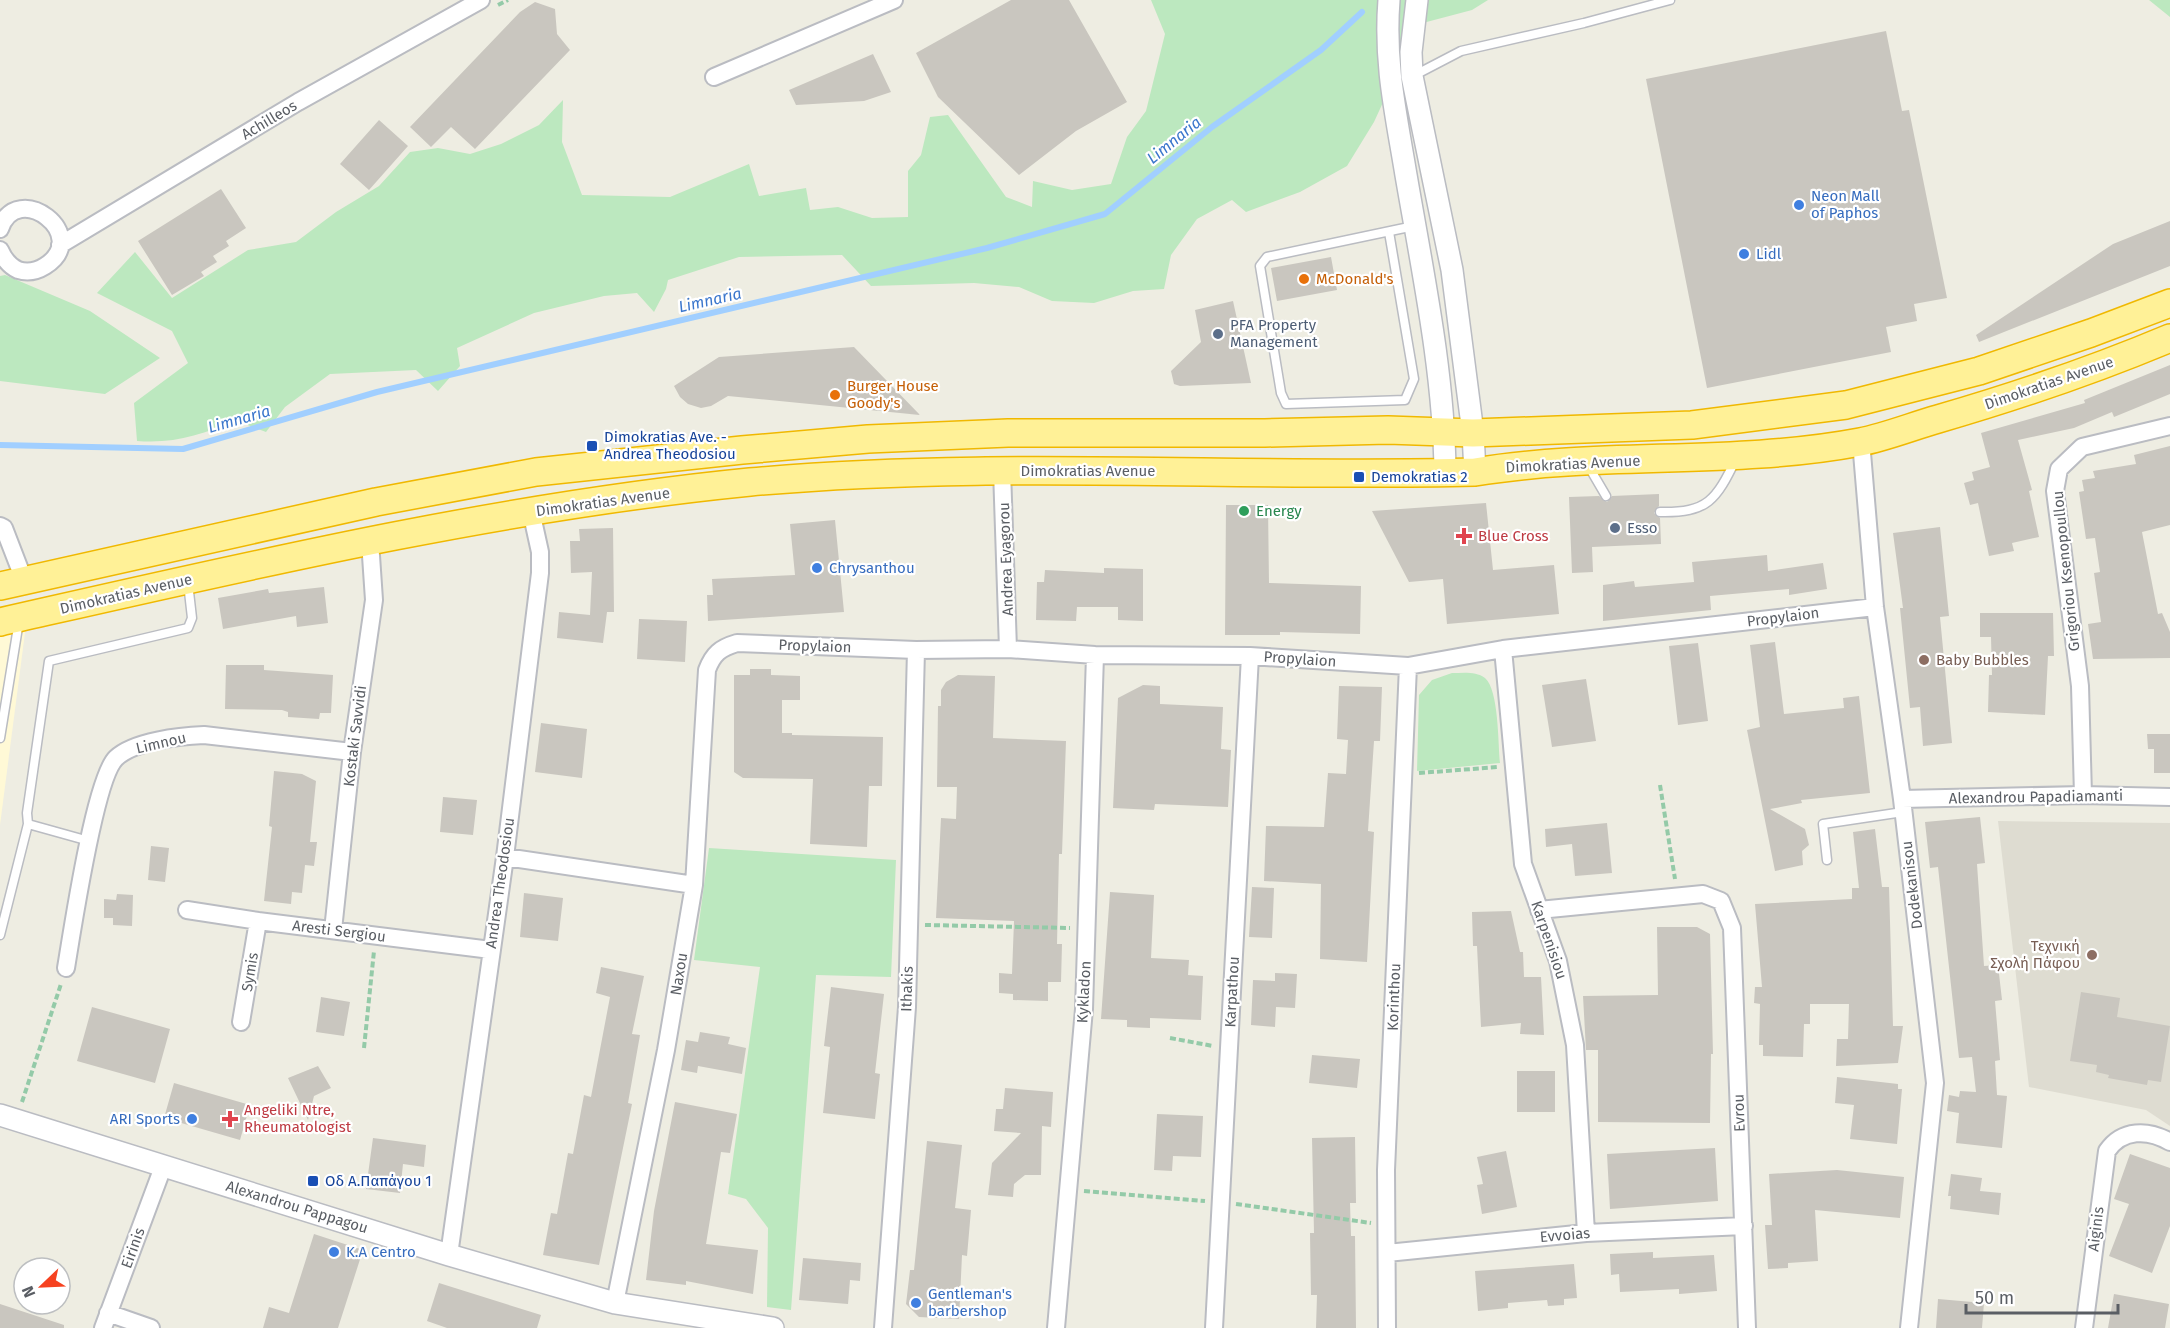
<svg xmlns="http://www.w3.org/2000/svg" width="2170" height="1328" font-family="'Fira Sans',sans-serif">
<rect width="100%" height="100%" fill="#eeede2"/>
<path fill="#fff9d6" d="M26 625 0 825V632Z"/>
<path fill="#dedcd1" d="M1998 821 2170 823V1126L2146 1110 2029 1087Z"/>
<path fill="#bce8bf" d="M1151 0H1488L1472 10 1419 24 1374 122 1347 166 1300 192 1246 212 1232 200 1197 219 1171 255 1164 289 1133 291 1094 303 1052 301 1019 287 974 283 871 286 842 255 739 257 668 280 666 289 654 312 637 293 604 296 534 313 457 348 460 366 438 391 416 370 330 374 285 407 266 432 237 421C201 434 176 444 137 441L134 403 188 363 172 331 97 293 135 252 172 298 248 250 296 242 336 212 379 186 410 152 438 148 470 154 501 144 539 125 563 100 562 142 582 195 670 197 749 164 759 196 806 188 810 210 838 207 872 218 908 217V171L921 155 930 117 948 115 1006 197 1032 207 1033 181 1072 190 1111 184 1127 137 1146 111 1165 34Z
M2149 0H2170V17Z
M5 275 90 311 160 358 105 394 0 381V276Z
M1452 673C1463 673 1476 671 1485 678 1499 690 1498 744 1500 763L1417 771 1419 695 1432 680Z
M709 848 896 860 891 977 816 975 791 1310 767 1307 768 1228 746 1199 728 1194 760 967 694 960Z"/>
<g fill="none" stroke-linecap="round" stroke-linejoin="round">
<path stroke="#a1cfff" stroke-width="6" d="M0 445 183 449 377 392 987 248 1105 214 1212 127 1321 50 1362 12"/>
</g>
<path fill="#c9c6bf" d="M1011 0H1069L1127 102 1076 131 1019 175 938 97 916 53Z
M535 2 555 9 557 34 570 50 475 149 451 127 431 147 410 127 520 12Z
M1886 31 1902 111 1909 110 1947 298 1914 304 1917 321 1886 327 1891 352 1707 388 1646 79Z
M873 54 891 92 864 101 796 105 789 90Z
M379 120 408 146 369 190 340 164Z
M221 189 246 228 226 241 229 246 213 256 217 262 201 272 204 276 172 295 138 241Z
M2170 221V266L1979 342 1976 335 2113 244Z
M1331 257 1337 290 1277 301 1271 268Z
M1233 301 1251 383 1180 386 1174 384 1171 371 1201 342 1195 310Z
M854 347 920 415 728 396 711 406 701 408 688 404 680 397 674 386 719 357Z
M2170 365V394L2114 417 2112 412 2074 428 2018 440 2032 490 2029 491 2039 537 2012 543 2014 551 1989 556 1978 503 1970 505 1964 483 1974 480 1972 472 1990 467 1981 433 2085 403 2084 400Z
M2170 446V525L2142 532 2158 614 2162 613 2170 632V658L2093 659 2088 624 2101 622 2094 573 2100 572 2095 538 2086 539 2079 492 2084 491 2082 480 2095 478 2093 471 2136 464 2134 455Z
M1659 494V506L1654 513 1660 518 1661 544 1592 547 1593 572 1572 573 1569 497 1599 496 1607 502 1612 496Z
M1486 503 1493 570 1554 565 1559 614 1447 624 1443 579 1409 582 1372 511Z
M1226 505H1268L1269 583 1361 586 1360 634 1280 632V635H1225Z
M835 520 844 612 708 621 707 595H713L712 579 795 575 790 524Z
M1940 527 1949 616 1940 617 1952 743 1923 746 1920 707 1910 708 1900 608H1903L1893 533Z
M613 528 614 612H607L603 643 557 638 559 612 590 615 592 572 571 573 570 541H580L579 529Z
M1767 555 1768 571 1823 563 1827 589 1789 595V589L1710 596 1711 610 1603 621V585L1634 581 1635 587 1694 582 1692 562Z
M1104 568 1143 569V621L1118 620V607H1077L1076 621 1036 620 1037 582H1044L1045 570 1104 573Z
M324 587 328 623 297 627 296 616 223 629 218 598 268 589 269 593Z
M1980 613H2053L2054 656H2048L2045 715 1988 712 1989 675H1992L1991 637H1980Z
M639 619 687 621 685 662 637 659Z
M1775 642 1784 714 1844 708 1843 698 1859 696 1870 793 1801 800 1802 803 1770 809 1805 829 1809 845 1802 851 1803 865 1775 871 1747 730 1760 727 1750 645Z
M1698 643 1708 721 1678 725 1669 646Z
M226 665H264V670L333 675 331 713H320L319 719 288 717V712L282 710 225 709Z
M750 669H771V675L800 676V700H782V733H792V735L883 737 882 786H869L867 847 810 844 813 779 743 778 734 772V675H750Z
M958 675 995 676 993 738 1066 741 1062 854H1059L1057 944H1062L1061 982H1048V1001L1013 1000V994L999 993V973L1012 974 1014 921 936 918 941 818 956 819 957 787H937L938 706H941V690L946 682Z
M1586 679 1596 741 1552 747 1542 685Z
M1143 685 1160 686V704L1223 707 1221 749 1231 750 1228 807 1155 804 1154 810 1113 808 1118 698Z
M1339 686 1382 687 1380 741H1374L1368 831 1374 832 1367 962 1320 959 1321 884 1264 881 1266 826 1324 827 1328 773 1346 774 1348 740 1337 739Z
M541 723 587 729 582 778 535 772Z
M2147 734H2170V773H2154V749H2148Z
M274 771 302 774 316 781 310 842H317L314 866 305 865 302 893 292 892 291 904 264 901 272 827 269 826Z
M443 797 477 800 473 835 440 832Z
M1980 817 1985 863 1977 864 1984 966 1998 965 2002 1000 1995 1001 2000 1060 1995 1061 1997 1095 2007 1096 2002 1148 1956 1143 1959 1113 1947 1111 1949 1095 1959 1097 1960 1091 1976 1092 1972 1057 1959 1058 1938 867 1930 868 1925 822Z
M1607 823 1612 873 1575 876 1572 844 1546 847 1545 829Z
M1875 829 1882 887H1889L1893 1026H1903L1898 1063 1836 1066 1837 1039H1848L1849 1004H1810V1024H1804L1803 1057 1763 1056V1045H1759L1760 1004 1754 1003 1755 987H1762L1755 904 1852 899V888H1859L1853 832Z
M151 846 169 848 165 882 148 880Z
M1252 887 1274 888 1272 938 1249 937Z
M1110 892 1154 895 1151 958 1189 960 1188 975 1203 976 1201 1020 1150 1018V1028L1127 1027V1020L1101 1019Z
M524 893 563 898 558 941 520 937Z
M117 894 133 895 132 926 113 925V918H104V899L116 900Z
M1511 911 1520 952H1523L1524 977H1541L1544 1035 1520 1034 1521 1023 1481 1027 1477 946H1473L1472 912Z
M1657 927H1697L1710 934 1713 1054H1711L1710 1123 1598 1122V1050H1586L1583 996 1658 995Z
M601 967 644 976 632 1034 640 1035 628 1103 632 1104 599 1265 543 1255 551 1213 557 1214 568 1153 573 1154 584 1095 591 1097 610 997 596 993Z
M1275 973 1297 974 1295 1008 1276 1007 1275 1027 1251 1025 1253 980 1275 981Z
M831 987 884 994 875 1073 880 1074 875 1119 823 1113 830 1047 824 1046Z
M2081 992 2120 998 2117 1017 2170 1026 2161 1082 2148 1080 2147 1085 2108 1078 2109 1075 2096 1072 2097 1065 2070 1061Z
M321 997 350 1002 344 1036 316 1032Z
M92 1007 170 1029 155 1083 77 1061Z
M700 1032 730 1037 728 1044 746 1048 742 1074 698 1066 697 1073 681 1070 686 1040 698 1042Z
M1312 1055 1360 1059 1357 1088 1309 1083Z
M318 1066 331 1088 314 1096 308 1120 288 1078Z
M1517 1071H1555V1112H1517Z
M1837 1077 1898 1084V1089H1902L1897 1144 1850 1139 1854 1105 1835 1103Z
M174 1083 250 1105 240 1140 164 1118Z
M1005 1088 1053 1092 1051 1127 1042 1126 1041 1175H1025L1014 1184 1013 1197 988 1195 992 1163 1021 1133 994 1131 996 1109H1003Z
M675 1102 737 1114 730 1153 721 1152 706 1244 758 1250 753 1294 686 1281V1285L646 1280 654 1211Z
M1157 1114 1203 1116 1201 1157 1173 1156 1172 1171 1154 1170Z
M1355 1137 1356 1203H1350L1351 1236H1355L1356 1328H1316L1317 1295H1311L1310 1233H1314L1312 1138Z
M373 1138 426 1145 424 1167 403 1164 400 1193 366 1189Z
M927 1141 962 1145 955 1208 971 1210 967 1256 962 1255 959 1319 919 1317 906 1304 910 1270H914Z
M1715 1148 1718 1201 1610 1209 1607 1154Z
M1506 1151 1517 1207 1482 1214 1477 1185 1483 1184 1477 1157Z
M2130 1154 2170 1168V1226L2152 1273 2109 1256 2129 1204 2114 1199Z
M1837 1170 1904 1177 1900 1218 1815 1210 1818 1261 1788 1263V1268L1768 1269 1765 1225H1772L1769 1174Z
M1951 1174 1982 1178 1980 1191 2001 1193 1999 1215 1950 1209 1951 1196H1948Z
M314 1234 363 1250 338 1328H263L269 1307 289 1313Z
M1653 1252V1258L1714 1255 1717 1291 1679 1294V1289L1620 1292 1619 1274 1611 1275 1610 1254Z
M803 1258 861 1263 860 1281 850 1280 848 1304 799 1300Z
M1574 1264 1577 1298 1564 1299V1305L1548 1306 1547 1300 1508 1303V1308L1478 1311 1475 1271Z
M439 1283 541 1315 537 1328H447L427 1321Z
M2114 1294 2169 1304 2165 1328H2108Z
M1938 1299 1984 1303 1982 1328H1936Z
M0 1304 64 1325V1328H0Z"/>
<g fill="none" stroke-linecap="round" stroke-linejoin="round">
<g stroke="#babcc2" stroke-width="11">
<path id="service" d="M1413 76 1461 51 1584 23 1670 0
M1389 232 1414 379 1405 400 1286 404 1281 393 1260 266 1267 257 1414 226
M1589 467 1606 496
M1660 512C1708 513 1716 500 1736 459
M0 738 19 621
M28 824 89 841
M1827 860 1823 824 1903 812
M0 935 28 824 27 813 49 661 188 628 192 618 188 583"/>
</g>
<g stroke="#babcc2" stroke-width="20">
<path id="minor" d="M714 77 894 0
M0 229C17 178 93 236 45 266 37 271 27 273 18 270 9 266 4 259 0 250
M60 245 298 102 481 0
M1861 441 1875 607 1902 799 1935 1083 1909 1328
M1002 470 1008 649
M0 526 4 528 24 580
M1503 649 1523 864 1558 961 1575 1045 1586 1233
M2083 795 2080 686 2055 491 2059 469 2082 447 2170 426
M1902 799 2083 795 2170 797
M505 857 694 885
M187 910 258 921 491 950
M1539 910 1703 894 1721 901 1732 928 1747 1328
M333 930 352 752 374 600 370 541
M66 968C72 932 95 778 116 758 134 741 180 736 204 735L352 752
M241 1022 258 921
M1387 1253 1586 1233 1744 1226
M449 1255 505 857 540 573V552L531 511
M615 1303 666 1050 694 885 707 670C713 654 720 648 737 643L916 650 1008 649 1095 655 1250 656 1408 666 1503 649 1875 607
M108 1313 151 1328
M103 1328 163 1167
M883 1328 907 1007 916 650
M1056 1328 1084 1009 1095 655
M1214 1328 1250 656
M1387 1328 1386 1170 1408 666
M2084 1328 2107 1151C2122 1129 2148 1129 2170 1142"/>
</g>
<g stroke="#babcc2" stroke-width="24">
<path id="tertiary" d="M1389 0C1384 63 1396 114 1406 175 1423 274 1444 373 1445 472
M1417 0 1411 52 1412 76 1452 270 1473 433 1475 472
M0 1115 449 1255 615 1303 773 1328"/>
</g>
<g stroke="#f0b800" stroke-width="30">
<path id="trunk" d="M0 586 376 502 536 472 742 450 868 439 1008 433H1265L1388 430 1473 433 1692 425 1846 405 1979 371 2091 333 2170 303
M0 622C247 566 497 507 750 482 991 460 1233 478 1475 472 1602 451 1733 466 1860 442 1886 437 1913 426 1938 419 2017 396 2094 370 2170 338"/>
</g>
<path stroke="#94caa8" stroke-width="4" stroke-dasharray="6 3" stroke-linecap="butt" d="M498 5 508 0
M1419 773 1498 767
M1660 785 1675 879
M925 925 1070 928
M1170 1038 1213 1046
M364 1048 374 951
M22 1102 61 984
M1084 1191 1205 1201
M1236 1204 1371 1223"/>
<use href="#service" stroke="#fff" stroke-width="8"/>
<use href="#minor" stroke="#fff" stroke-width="16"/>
<use href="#tertiary" stroke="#fff" stroke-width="21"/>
<use href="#trunk" stroke="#fff197" stroke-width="27"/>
</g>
<g fill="#3f7fe0" stroke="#fff" stroke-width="2">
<circle cx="1799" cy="205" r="6"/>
<circle cx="1744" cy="254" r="6"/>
<circle cx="817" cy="568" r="6"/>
<circle cx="192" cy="1119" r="6"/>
<circle cx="334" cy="1252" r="6"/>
<circle cx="916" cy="1303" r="6"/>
</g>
<g fill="#e8710a" stroke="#fff" stroke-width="2">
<circle cx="1304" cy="279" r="6"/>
<circle cx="835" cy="395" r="6"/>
</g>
<g fill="#5c6f8a" stroke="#fff" stroke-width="2">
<circle cx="1218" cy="334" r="6"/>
<circle cx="1615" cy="528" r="6"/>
</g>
<g fill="#1a4fb4" stroke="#fff" stroke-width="2">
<rect x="586" y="440" width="12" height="12" rx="3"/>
<rect x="1353" y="471" width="12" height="12" rx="3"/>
<rect x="307" y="1175" width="12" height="12" rx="3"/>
</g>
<circle fill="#2e9e5b" stroke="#fff" stroke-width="2" cx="1244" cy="511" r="6"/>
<g fill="#e0444e" stroke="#fff" stroke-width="2">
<path d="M1461 527h6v6h6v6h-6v6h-6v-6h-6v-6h6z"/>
<path d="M227 1110h6v6h6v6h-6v6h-6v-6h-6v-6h6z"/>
</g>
<g fill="#8d6e63" stroke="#fff" stroke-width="2">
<circle cx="1924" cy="660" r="6"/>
<circle cx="2092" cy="955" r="6"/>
</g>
<g text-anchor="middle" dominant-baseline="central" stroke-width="4.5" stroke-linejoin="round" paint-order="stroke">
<g font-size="15" fill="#5a5e64" stroke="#fff">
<text transform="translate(269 120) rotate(-31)">Achilleos</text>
<text transform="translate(2049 383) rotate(-19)">Dimokratias Avenue</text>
<text transform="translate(1573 464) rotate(-3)">Dimokratias Avenue</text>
<text x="1088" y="471">Dimokratias Avenue</text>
<text transform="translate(603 502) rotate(-8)">Dimokratias Avenue</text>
<text transform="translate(1006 559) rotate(-92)">Andrea Eyagorou</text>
<text transform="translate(2066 571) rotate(-96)">Grigoriou Ksenopoullou</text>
<text transform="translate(126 594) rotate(-13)">Dimokratias Avenue</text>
<text transform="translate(1783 617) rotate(-7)">Propylaion</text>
<text transform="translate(815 646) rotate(2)">Propylaion</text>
<text transform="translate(1300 659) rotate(4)">Propylaion</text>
<text transform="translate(355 736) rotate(-83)">Kostaki Savvidi</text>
<text transform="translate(161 743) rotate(-13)">Limnou</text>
<text transform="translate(2036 797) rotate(-1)">Alexandrou Papadiamanti</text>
<text transform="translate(500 883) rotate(-82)">Andrea Theodosiou</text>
<text transform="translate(1912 885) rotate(-97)">Dodekanisou</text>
<text transform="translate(339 931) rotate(7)">Aresti Sergiou</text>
<text transform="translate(1549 940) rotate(71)">Karpenisiou</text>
<text transform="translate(250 972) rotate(-81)">Symis</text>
<text transform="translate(679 974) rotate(-81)">Naxou</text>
<text transform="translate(907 989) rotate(-88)">Ithakis</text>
<text transform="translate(1084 992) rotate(-87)">Kykladon</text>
<text transform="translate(1232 992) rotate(-87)">Karpathou</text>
<text transform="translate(1394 997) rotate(-88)">Korinthou</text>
<text transform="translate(1739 1113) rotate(-92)">Evrou</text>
<text transform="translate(297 1207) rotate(17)">Alexandrou Pappagou</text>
<text transform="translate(2096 1229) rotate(-83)">Aiginis</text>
<text transform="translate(1565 1235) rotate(-5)">Evvoias</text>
<text transform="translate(133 1248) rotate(-70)">Eirinis</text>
</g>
<g font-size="15" fill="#366cbe" stroke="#fff" text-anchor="start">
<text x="1811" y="196">Neon Mall<tspan x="1811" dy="17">of Paphos</tspan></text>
<text x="1756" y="254">Lidl</text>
<text x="829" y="568">Chrysanthou</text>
<text x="180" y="1119" text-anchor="end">ARI Sports</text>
<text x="346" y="1252">K.A Centro</text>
<text x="928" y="1294">Gentleman's<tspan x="928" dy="17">barbershop</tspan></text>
</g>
<g font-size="15" fill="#c56008" stroke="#fff" text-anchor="start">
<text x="1316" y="279">McDonald's</text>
<text x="847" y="386">Burger House<tspan x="847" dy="17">Goody's</tspan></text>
</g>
<g font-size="15" fill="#4e5e75" stroke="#fff" text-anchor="start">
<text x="1230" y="325">PFA Property<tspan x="1230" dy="17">Management</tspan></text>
<text x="1627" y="528">Esso</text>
</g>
<g font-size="15" fill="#164399" stroke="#fff" text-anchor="start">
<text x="604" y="437">Dimokratias Ave. -<tspan x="604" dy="17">Andrea Theodosiou</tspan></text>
<text x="1371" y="477">Demokratias 2</text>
<text x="325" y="1181">Οδ Α.Παπάγου 1</text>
</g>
<g font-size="15" fill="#27864d" stroke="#fff" text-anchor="start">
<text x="1256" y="511">Energy</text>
</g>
<g font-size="15" fill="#be3a42" stroke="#fff" text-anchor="start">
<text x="1478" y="536">Blue Cross</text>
<text x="244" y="1110">Angeliki Ntre,<tspan x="244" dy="17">Rheumatologist</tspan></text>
</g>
<g font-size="15" fill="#785e54" stroke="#fff" text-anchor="start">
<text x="1936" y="660">Baby Bubbles</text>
<text x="2080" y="946" text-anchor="end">Τεχνική<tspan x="2080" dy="17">Σχολή Πάφου</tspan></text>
</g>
<g font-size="16" font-style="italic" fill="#3a76cc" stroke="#fff">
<text transform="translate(1174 140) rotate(-39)">Limnaria</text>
<text transform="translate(710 300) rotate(-13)">Limnaria</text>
<text transform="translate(239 419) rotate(-16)">Limnaria</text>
</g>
</g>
<g transform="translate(42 1286) rotate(247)"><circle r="28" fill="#ffffff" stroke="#bdbfc1" stroke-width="1.5"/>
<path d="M0-4.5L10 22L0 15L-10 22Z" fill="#f64220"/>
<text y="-9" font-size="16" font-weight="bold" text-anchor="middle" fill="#5a5e64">N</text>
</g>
<path d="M1966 1304v9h152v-9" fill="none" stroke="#5a5e64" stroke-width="3"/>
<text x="1975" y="1304" font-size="18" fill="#5a5e64" stroke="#ffffff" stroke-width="4.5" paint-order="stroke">50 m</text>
</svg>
